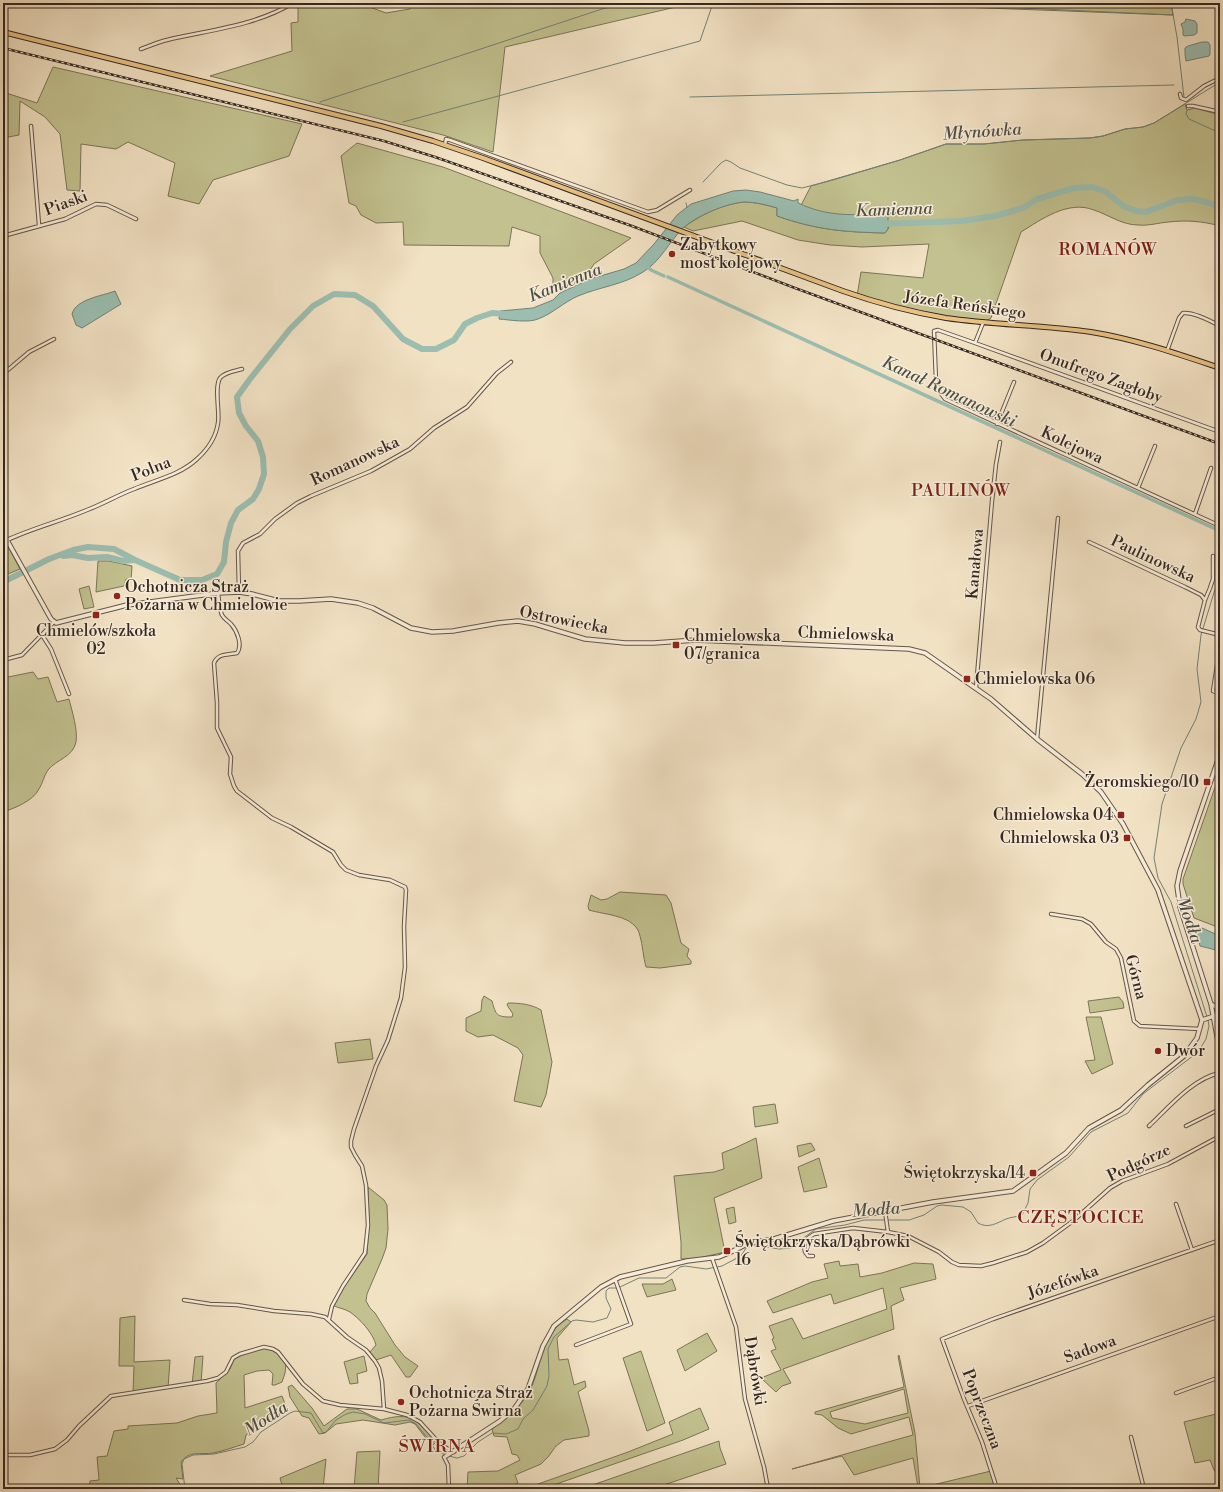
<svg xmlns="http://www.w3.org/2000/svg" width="1223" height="1492" font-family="'Libre Bodoni',serif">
<rect width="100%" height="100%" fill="#f2e2c4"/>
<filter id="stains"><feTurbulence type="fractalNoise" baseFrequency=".005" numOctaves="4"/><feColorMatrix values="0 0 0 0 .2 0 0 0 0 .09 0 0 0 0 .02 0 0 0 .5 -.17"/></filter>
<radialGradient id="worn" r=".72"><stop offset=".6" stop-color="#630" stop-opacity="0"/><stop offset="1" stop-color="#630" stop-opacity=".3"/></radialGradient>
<path fill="#c2c18f" stroke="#7c7458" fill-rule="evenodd" d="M306 3H367V6L386 13 410 9 411 3H693L505 47 493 152 443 135 210 76 292 51 291 23 298 22V7Z
M853 3H1171L1173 15Z
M53 67 302 124 289 156 213 180 199 204 168 196 175 163 128 142 116 149 81 144 80 191 67 190 60 134 45 117 20 101 19 135 3 138V92L37 103Z
M1185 104 1187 110 1195 108 1220 115V226C1202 221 1186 220 1168 222 1158 223 1148 226 1138 225 1122 225 1109 215 1094 210 1068 200 1042 219 1021 232L991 318 984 322 946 318 857 296 861 272 923 278 929 244 862 247 830 245 798 240 742 221 693 231 684 227C701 215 722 204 744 202 755 202 767 205 777 208V216C817 230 844 232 885 233L888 229 890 223 848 225 797 213 811 186 900 160 946 144H984L1023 140 1090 138 1103 136 1125 129 1143 127 1154 123Z
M357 143 443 167 631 238 594 264 586 276 553 291V278L540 253V236L512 227 509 246 404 245 403 222 376 223 361 215 356 206 349 203 341 156Z
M3 537 20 569 3 576Z
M98 561H109L132 566 131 580 126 579 124 586 96 592Z
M89 586 94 607 84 609 79 589Z
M33 672 38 679 48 677 57 702 69 699C72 711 78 730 76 742 73 757 57 759 48 770 44 775 43 783 39 789 33 801 15 808 3 812V797L6 792 3 791V678Z
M1220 773V928L1194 918 1183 884V879Z
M620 892 666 895 671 903 681 943 689 949 687 956 691 961V964L660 968 646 967C643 957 643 946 640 936 636 915 605 915 589 910L588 906 591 895 601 900 607 899Z
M484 996 492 1001C496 1015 496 1017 512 1017L513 1014 507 1005 508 1003C519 1003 531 1004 541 1010L552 1062 546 1095 541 1107 514 1101 523 1055 518 1048 493 1035 478 1037 466 1031V1018L481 1011 482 1000Z
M1119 997 1123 1002 1124 1008 1090 1013 1088 1001Z
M1086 1017H1101L1113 1064 1092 1074 1085 1061 1095 1060Z
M370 1039 373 1059 338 1063 335 1043Z
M775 1104 778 1123 755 1127 753 1107Z
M756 1138 762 1178 714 1198 725 1252 699 1258 681 1259V1242L674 1176 714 1172 724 1169 722 1153 735 1148Z
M811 1143 815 1150 799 1157 797 1146Z
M819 1158 827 1187 804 1192 798 1167Z
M368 1187 384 1200 387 1205 388 1229 386 1248 382 1259 367 1294 366 1301 370 1308 375 1313 395 1345 405 1357 418 1366 410 1377H406L391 1355 376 1360 370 1352 376 1345C373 1333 360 1319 350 1312 345 1309 339 1308 334 1306L344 1287 367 1254 369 1223Z
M734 1207 736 1222 729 1224 726 1209Z
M839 1261 840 1266 858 1264 860 1277 882 1273 914 1263 933 1264 936 1279 900 1288 904 1300 891 1306 894 1329 783 1369 791 1383 782 1386 776 1392 761 1378 781 1370 771 1351 776 1349 772 1339 774 1338 769 1326 792 1318 803 1339 887 1309 883 1288 834 1304 831 1294 773 1313 767 1301 812 1282 828 1278 824 1264Z
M672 1279 676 1290 647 1297 642 1284H663Z
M135 1316 134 1362 170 1360 168 1388 133 1393 134 1366H119L120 1318Z
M567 1319 571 1322 557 1338 559 1360 568 1359 574 1385 585 1381 586 1387 578 1392 589 1431V1436L564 1440 556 1446 548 1457 541 1464 515 1475 518 1483 504 1489H467L468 1472 498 1471 520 1460 517 1455 512 1454 507 1437 494 1436 492 1429C506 1418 520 1408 529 1392 540 1372 540 1346 555 1329 558 1325 563 1322 567 1319Z
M707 1333 717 1351 685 1371 677 1350Z
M265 1348C276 1350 280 1356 286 1364L285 1373 282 1382 275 1385H272L273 1374 269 1370 257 1371 244 1375 245 1408 282 1396 287 1409 246 1435 244 1444C234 1447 224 1451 213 1453 200 1455 190 1450 181 1462L183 1479 176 1478 183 1489H89L90 1481 99 1480 97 1457 107 1456 114 1431 128 1429V1426L177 1423 198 1416 217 1413 216 1383 230 1369 234 1359 250 1351Z
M641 1351 665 1423 647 1431 623 1358Z
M899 1355 915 1433 920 1488 991 1471 995 1489H912L918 1487 913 1458 854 1475 842 1456 792 1469 913 1435 909 1417 851 1434 838 1428 822 1415 815 1414V1412L904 1387 898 1356ZM904 1389 908 1413 865 1424 832 1418 830 1412Z
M203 1356 201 1383 192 1385 195 1357Z
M364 1356 367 1371 357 1374 358 1383 350 1384 344 1362Z
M292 1385 312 1408 324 1426 347 1409H357L381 1420C412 1411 416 1420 436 1442L432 1446 415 1424 410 1422 395 1425 363 1420 336 1424 325 1433 319 1434 309 1418 302 1416 290 1397 288 1387Z
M700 1408 709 1429 683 1440 542 1489H524L628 1452 673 1434 669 1422Z
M1216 1414 1220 1428V1478L1214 1470 1210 1460 1195 1463 1184 1422Z
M719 1441 720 1448 726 1464 652 1489H581Z
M380 1451 378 1489H354L357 1452Z
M326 1459 323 1489H283L280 1478Z"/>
<path fill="#9bbeb1" stroke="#738277" d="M1186 19 1195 21 1197 24V33L1194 35 1184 36 1183 35V29L1181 24 1185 22Z
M1202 42H1208L1210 45V54L1209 56 1186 61 1185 54V48L1188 46Z
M746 190 760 192 794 201 798 199V203C828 217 852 215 883 214L884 213 888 216V229L885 233C844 232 817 230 777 216V208C767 205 755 202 744 202 727 203 696 216 683 228 669 242 660 262 643 272 623 285 599 287 578 296 564 302 552 314 538 319 529 323 510 320 499 319L500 311 533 308 553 300 560 293 590 279 624 269 636 263 654 244 677 215 691 204 733 191Z
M115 291 121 304 82 328 76 325 72 314C76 299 102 296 115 291Z
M1202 928 1220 936V951L1200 946 1197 932 1199 929Z"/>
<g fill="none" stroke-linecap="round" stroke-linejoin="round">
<path stroke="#738277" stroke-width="1" d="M913 3 1173 15
M1171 3 1177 37 1184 97
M690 97 1174 85
M320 102 605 8 644 3
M1187 110 1186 114 1189 119 1220 133
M403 122 700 41 713 3
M703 182 721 163 726 160 731 162 740 168 787 185 802 188 833 180 900 160 946 144H984L1023 140 1090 138 1103 136 1125 129 1143 127 1154 123 1220 82
M686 203 687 207
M1207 1017 1171 902 1158 878 1154 858 1162 804 1181 748 1196 719 1201 702 1197 669 1201 635 1220 573
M888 1220H909L924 1215 937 1206 942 1205 963 1207 971 1212 978 1223C988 1229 997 1223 1006 1219 1011 1217 1016 1217 1022 1215L1028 1203 1030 1189 1037 1180 1069 1157 1091 1132 1128 1113 1143 1094 1198 1052 1206 1039 1209 1026 1208 1020
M620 1287 639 1278H666L680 1267 685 1266 706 1269 722 1266 741 1256 746 1248 756 1245 779 1249 792 1248 806 1236 816 1229 845 1225 864 1220H884
M449 1456 457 1458 464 1456 478 1442 492 1433 506 1434 518 1429 523 1419 533 1410 547 1386 549 1376 548 1349 554 1337 572 1321 576 1320 593 1322 607 1318 611 1309 606 1298V1291L609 1288H617
M185 1489 182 1464 184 1459 193 1455 214 1454 245 1447 253 1442 261 1432 290 1413 295 1411 311 1413 323 1433 326 1432 336 1420 346 1414 353 1412 365 1414 384 1423 409 1420 416 1424 426 1436 436 1451 446 1455"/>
<path stroke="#9bbeb1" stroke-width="3.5" d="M646 265 651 270 664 276
M668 277 1220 531"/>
<path stroke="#9bbeb1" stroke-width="6" d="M881 224 962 221 995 216 1023 208 1037 199 1074 188 1092 187 1106 192 1123 206 1136 211 1146 212 1178 200 1193 199 1210 203 1220 208
M63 556 72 555 88 558 107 557 123 561 133 560
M3 582 49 559 73 550 88 547 114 549 135 560 180 580H202L217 574 224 562 226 542 231 523 238 510 253 499 259 489 264 474 263 457 258 441 246 426 239 413 237 397 250 379 290 329 313 306 334 294 355 295 373 306 403 339 422 349H436L454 340 465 324 477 318 492 313 507 314"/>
<g stroke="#655649" stroke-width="4.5">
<path id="minor" d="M141 49C150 46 158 42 167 40 209 30 255 26 293 3
M1180 94 1181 98 1186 100 1204 86 1220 78
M1188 106H1193L1220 112
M31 126 39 225
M445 145 446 139 450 140 648 212 657 210 690 190
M3 236 65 219 96 204 107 205 136 219
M983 323 975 343 938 330 934 331 936 381 939 391 945 399 1220 526
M975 343 1220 432
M1167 351 1179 318 1183 313C1193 312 1211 321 1220 326
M3 374 29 352 54 339
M997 424 1014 382
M1138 488 1155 446
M1195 514 1211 468
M7 540C33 528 61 521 87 510 103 504 118 495 134 489 155 480 180 475 197 459 207 450 216 437 218 423 220 412 214 387 220 378 225 372 235 371 242 369
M1089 542 1185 587 1201 595 1205 600
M1213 556V579L1210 588 1205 600 1198 627 1200 630 1220 635
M239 592 238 551 243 543 260 534 275 519 297 503 311 496 371 471 410 449 434 428 467 407 497 373 511 362
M218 593C219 600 219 608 222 615 224 619 227 620 231 624 237 631 243 645 237 653 228 655 218 653 214 663L217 703V728L231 757 230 774 234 786 237 791 272 818 291 827 333 852 341 865 346 870 359 875 390 880 405 887 406 890 404 926 405 967 401 998 388 1040 376 1066 354 1129 351 1141V1147L355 1155 362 1166 366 1185 368 1225 365 1253 343 1286 332 1306 329 1319
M42 635 51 649 69 694
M1220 646 1213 691 1220 694
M3 660 22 655 54 622
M976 688 992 501 996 464 1000 442
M1037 739 1058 518
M1051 914 1082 919 1091 924 1106 942 1116 949 1121 958 1134 1021 1140 1026 1200 1029
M1149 1126C1168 1108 1193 1078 1220 1073
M1186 1126 1220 1109
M1176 1204 1192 1250
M885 1211 888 1232
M813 1256H808L805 1252 804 1246 808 1238 814 1234 853 1228 888 1232 908 1236 939 1252 952 1262 959 1265 981 1266 993 1263 1027 1252 1043 1243 1073 1221 1110 1188 1122 1181 1168 1164 1220 1136
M712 1258 736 1327 745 1399 764 1467 768 1489
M184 1300 210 1304 237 1305 274 1311 311 1314 325 1317 347 1337 366 1350 375 1361 379 1368 382 1381 384 1409
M576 1345 631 1324 615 1279
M1176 1393 1220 1377
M968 1406 1220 1316
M1131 1437 1144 1489
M3 1455H30L55 1449 67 1440 79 1426 111 1396 207 1381 218 1378 226 1372 233 1358 240 1354 264 1347 273 1349 278 1352 303 1384 323 1401 340 1405 384 1409 407 1415 420 1422 441 1445 454 1452
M444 1457 448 1465 449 1489
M997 1489 982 1442 964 1399 942 1339 993 1319 1220 1240"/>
</g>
<g stroke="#655649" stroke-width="5.5">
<path id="tertiary" d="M3 533 51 619 56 623 127 605 218 593 239 592 252 594 279 601H299L331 599 358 603 373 608 411 628 432 632 453 631 498 623 518 621 535 624 585 639 625 643H654L696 640 909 649 925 653 991 699 1037 739 1082 774 1101 792 1123 824 1158 890 1202 1020
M1220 754 1180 871 1177 886 1180 907 1211 1004 1220 1052
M1211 1004 1220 1009
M1202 1020 1220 1014
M446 1456 500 1421 514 1409 528 1389 543 1346 554 1326 601 1287 620 1277 687 1261 719 1257 731 1252 749 1243 774 1239 833 1221 933 1202 1013 1191 1066 1153 1089 1128 1121 1110 1148 1085 1184 1056 1197 1038 1202 1020"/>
</g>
<g stroke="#362820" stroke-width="6">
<path id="primary" d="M3 32 381 126 433 141 483 158 843 291C877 303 911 312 946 318 994 325 1043 325 1091 332 1135 339 1178 354 1220 368"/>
</g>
<use href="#minor" stroke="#f7ecd9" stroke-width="2.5"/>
<use href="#tertiary" stroke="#f7ecd9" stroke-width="3.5"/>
<use href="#primary" stroke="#e9c182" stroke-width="4"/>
<g stroke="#362820" stroke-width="2.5">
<path id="rail" d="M3 48 384 141 435 157 632 226 795 288 1220 444"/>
</g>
<use href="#rail" stroke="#f7ecd9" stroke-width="1" stroke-dasharray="3" stroke-linecap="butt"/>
</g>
<g fill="#8f2418" stroke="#f7ecd9" stroke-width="1.5">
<circle cx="672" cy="254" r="4"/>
<circle cx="117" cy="596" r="4"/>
<rect x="92" y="611" width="8" height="8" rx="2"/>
<rect x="672" y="641" width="8" height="8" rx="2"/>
<rect x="963" y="675" width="8" height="8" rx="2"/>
<rect x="1203" y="778" width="8" height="8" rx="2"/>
<rect x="1117" y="811" width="8" height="8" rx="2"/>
<rect x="1123" y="834" width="8" height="8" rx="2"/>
<circle cx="1158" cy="1051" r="4"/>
<rect x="1029" y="1169" width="8" height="8" rx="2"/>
<rect x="723" y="1247" width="8" height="8" rx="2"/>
<circle cx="401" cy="1402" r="4"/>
</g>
<g text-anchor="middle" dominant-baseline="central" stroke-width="3" stroke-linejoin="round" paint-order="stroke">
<g font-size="16" fill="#362820" stroke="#f7ecd9">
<text transform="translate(66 203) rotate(-20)">Piaski</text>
<text transform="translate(965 305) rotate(8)">Józefa Reńskiego</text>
<text transform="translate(1101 376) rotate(20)">Onufrego Zagłoby</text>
<text transform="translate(1072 445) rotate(25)">Kolejowa</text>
<text transform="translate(355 461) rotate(-25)">Romanowska</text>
<text transform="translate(151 469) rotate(-22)">Polna</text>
<text transform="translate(1153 559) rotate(25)">Paulinowska</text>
<text transform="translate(975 564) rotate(-85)">Kanałowa</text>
<text transform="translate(564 620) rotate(11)">Ostrowiecka</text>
<text transform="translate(846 634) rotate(2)">Chmielowska</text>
<text transform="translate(1136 977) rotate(75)">Górna</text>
<text transform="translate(1139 1163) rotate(-25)">Podgórze</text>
<text transform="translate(1063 1282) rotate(-19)">Józefówka</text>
<text transform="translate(1090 1349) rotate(-20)">Sadowa</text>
<text transform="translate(755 1371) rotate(81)">Dąbrówki</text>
<text transform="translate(982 1409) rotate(69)">Poprzeczna</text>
</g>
<g font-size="16" fill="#362820" stroke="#f7ecd9" text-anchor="start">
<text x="680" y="245">Zabytkowy<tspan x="680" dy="18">most kolejowy</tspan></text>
<text x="125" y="587">Ochotnicza Straż<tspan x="125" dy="18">Pożarna w Chmielowie</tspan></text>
<text x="96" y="631" text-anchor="middle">Chmielów/szkoła<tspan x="96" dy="18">02</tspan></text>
<text x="684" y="636">Chmielowska<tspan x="684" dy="18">07/granica</tspan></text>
<text x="975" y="679">Chmielowska 06</text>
<text x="1199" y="782" text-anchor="end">Żeromskiego/10</text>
<text x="1113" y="815" text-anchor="end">Chmielowska 04</text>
<text x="1119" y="838" text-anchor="end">Chmielowska 03</text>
<text x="1166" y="1051">Dwór</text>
<text x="1025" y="1173" text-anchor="end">Świętokrzyska/14</text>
<text x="735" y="1242">Świętokrzyska/Dąbrówki<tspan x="735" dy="18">16</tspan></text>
<text x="409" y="1393">Ochotnicza Straż<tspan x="409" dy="18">Pożarna Świrna</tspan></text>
</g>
<g font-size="17" font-style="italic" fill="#4f4e44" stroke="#f7ecd9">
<text transform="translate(982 132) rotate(-4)">Młynówka</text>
<text transform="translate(894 210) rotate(-2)">Kamienna</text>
<text transform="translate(565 283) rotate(-22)">Kamienna</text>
<text transform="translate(949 392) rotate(25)">Kanał Romanowski</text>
<text transform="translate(1189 920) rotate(71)">Modła</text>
<text transform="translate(876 1210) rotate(-4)">Modła</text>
<text transform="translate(266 1419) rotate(-33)">Modła</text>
</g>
<g font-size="17" letter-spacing="1" fill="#7a1f14" stroke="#f7ecd9">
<text x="1108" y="250">ROMANÓW</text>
<text x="961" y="491">PAULINÓW</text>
</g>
<g font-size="18" letter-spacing="1" fill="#7a1f14" stroke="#f7ecd9">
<text x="1081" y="1217">CZĘSTOCICE</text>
<text x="437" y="1446">ŚWIRNA</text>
</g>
</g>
<rect width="1223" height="1492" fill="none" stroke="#f2e2c4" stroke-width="16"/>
<rect x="4" y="4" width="1215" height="1484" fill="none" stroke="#362820" stroke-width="2"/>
<rect x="8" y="8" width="1207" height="1476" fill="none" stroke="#362820"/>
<rect width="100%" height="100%" filter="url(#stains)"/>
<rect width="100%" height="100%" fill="url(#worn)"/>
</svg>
